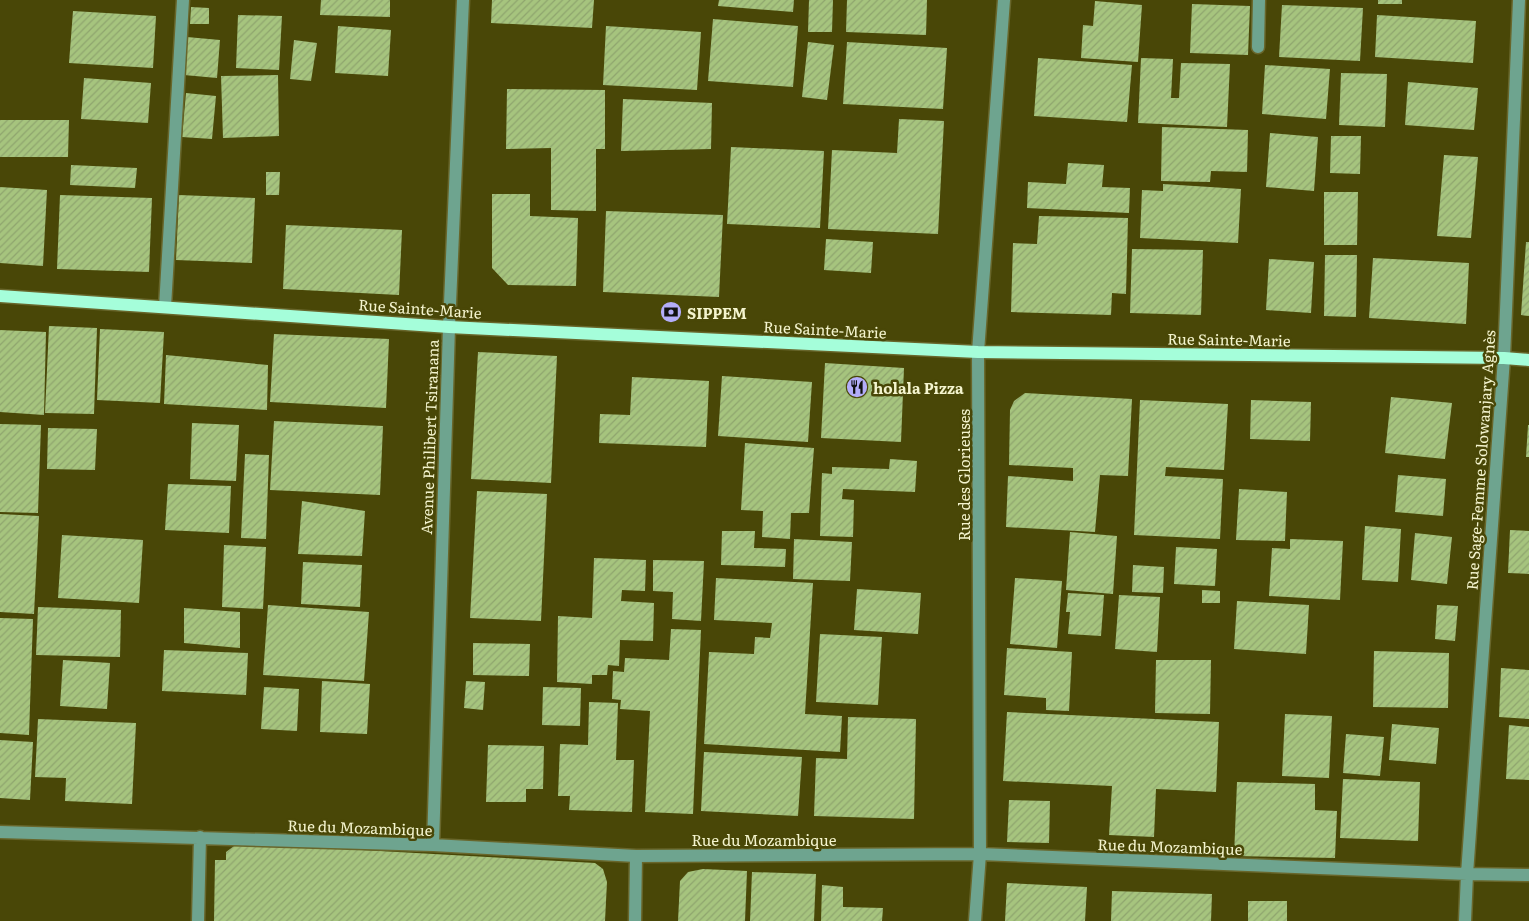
<svg xmlns="http://www.w3.org/2000/svg" width="1529" height="921" font-family="Literata,serif">
<defs>
<pattern id="building-hatch" width="6" height="6" patternUnits="userSpaceOnUse" patternTransform="scale(1.25)"><rect width="6" height="6" fill="#a6c47e"/><path d="M-1 1l2-2M0 6l6-6M5 7l2-2" fill="none" stroke="#8fa56e"/></pattern>
</defs>
<rect width="100%" height="100%" fill="#494707"/>
<path fill="url(#building-hatch)" d="M321 0H390V17L320 15Z
M492 0H594L592 28 491 23Z
M719 0H794L793 12 718 6Z
M809 0H833L832 32H808Z
M847 0H927L926 35 846 32Z
M1378 0H1402V4H1378Z
M1095 1 1142 5 1138 62 1081 58 1083 25 1093 26Z
M1192 4 1250 6 1248 55 1190 53Z
M1282 5 1363 8 1360 61 1279 57Z
M191 7 209 8V24H190Z
M73 11 156 16 153 68 69 63Z
M238 15 282 16 279 70 236 68Z
M1377 15 1476 21 1473 63 1375 57Z
M713 19 798 26 793 87 708 81Z
M338 26 391 30 388 76 335 73Z
M606 26 701 32 697 90 603 85Z
M187 37 220 40 217 78 184 75Z
M294 40 317 43 311 81 290 79Z
M808 42 834 45 827 100 802 97Z
M847 42 947 48 943 109 843 104Z
M1038 58 1132 65 1127 122 1034 116Z
M1141 58 1173 59 1171 98H1179L1181 63 1230 64 1227 127 1138 123Z
M1265 65 1330 69 1326 119 1262 114Z
M1341 73 1387 74 1385 127 1339 125Z
M278 75 279 136 223 138 221 76Z
M84 78 151 83 148 123 81 119Z
M1408 82 1478 88 1474 130 1405 125Z
M507 89 605 90V149H596V211L551 210V148L506 149Z
M186 93 216 96 212 139 182 137Z
M623 99 712 103 711 149 621 151Z
M899 119 944 121 938 234 828 229 832 150 897 153Z
M0 120H69L68 157H0Z
M1162 127 1248 130 1247 172 1211 171 1210 182 1161 181Z
M1270 133 1318 137 1314 191 1266 187Z
M1331 136H1361L1360 174 1330 173Z
M731 147 824 151 820 228 727 224Z
M1444 155 1478 157 1471 238 1437 236Z
M1068 163 1104 165 1102 187 1130 188 1129 213 1027 208 1028 182 1066 184Z
M71 165 137 168 135 188 70 185Z
M266 172H280L279 195H266Z
M1163 184 1241 189 1238 243 1140 238 1142 190 1163 191Z
M0 187 47 190 43 266 0 263Z
M1324 192H1358L1357 245H1324Z
M492 194H530V216L578 218 576 286 508 285 492 268Z
M60 195 152 198 149 272 57 269Z
M179 195 255 198 252 263 176 260Z
M606 211 723 215 719 297 603 292Z
M1039 216 1128 218 1126 294 1112 293 1111 315 1011 312 1013 243 1037 244Z
M286 225 402 230 399 295 283 289Z
M826 239 873 242 871 273 824 270Z
M1526 242H1529V316L1521 315Z
M1132 249 1203 250 1201 315 1130 313Z
M1325 255H1357L1356 317 1324 316Z
M1373 258 1469 263 1466 324 1369 318Z
M1269 259 1314 262 1311 313 1266 310Z
M49 326 97 328 94 414 45 413Z
M100 329 164 332 160 403 97 400Z
M0 330 46 332 44 415 0 412Z
M274 334 389 339 386 408 270 402Z
M478 352 557 356 551 483 471 479Z
M166 355 268 365 267 410 164 404Z
M825 363 904 368 901 442 821 438Z
M722 376 812 382 808 442 718 436Z
M632 377 709 381 706 447 599 443 600 414 630 415Z
M1025 393 1132 399 1128 476 1100 475 1095 532 1006 527 1008 476 1073 481V468L1009 465 1010 410 1014 401Z
M1391 397 1452 403 1445 459 1385 453Z
M1140 400 1228 404 1224 470 1166 467 1165 476 1223 479 1220 539 1134 535Z
M1251 400 1311 402 1310 441 1250 439Z
M274 421 383 426 380 495 270 490Z
M192 423 239 425 236 481 190 479Z
M0 424 41 425 38 513 0 512Z
M1528 425H1529V457H1526Z
M48 428 97 429 95 470 47 469Z
M745 443 814 448 809 513H791L790 539 762 537 763 511 741 510Z
M245 454 269 455 266 539 241 538Z
M890 459 917 461 915 492 843 489 842 499 854 500 853 537 820 536 822 473 832 474V467L889 469Z
M1398 475 1446 479 1443 516 1395 512Z
M168 484 231 486 229 533 165 530Z
M1239 489 1287 492 1285 541 1236 540Z
M477 491 547 494 541 621 470 618Z
M302 501 365 511 362 556 298 554Z
M0 514 39 516 34 614 0 612Z
M1365 526 1401 529 1398 582 1362 580Z
M1510 530 1529 531V574L1508 573Z
M722 531H755L754 548 786 549 785 567 721 565Z
M1070 532 1117 536 1113 594 1066 590Z
M1415 533 1452 537 1447 584 1411 580Z
M62 535 143 540 139 603 58 598Z
M794 539 852 542 850 581 793 579Z
M1290 539 1343 541 1340 600 1269 596 1272 548 1290 549Z
M224 545 266 547 263 609 222 607Z
M1176 547 1217 549 1215 586 1174 584Z
M594 558 646 560 645 591 622 590 621 601 654 603 653 641 620 640 619 666 608 665 607 675H592V684L557 682 558 616 592 618Z
M653 560 704 561 701 621 672 619 673 592 653 591Z
M303 562 362 565 360 607 301 604Z
M1133 565 1164 567 1163 593 1132 592Z
M716 578 813 583 805 714 842 716 840 752 704 744 709 652 754 654 755 637 770 638 772 623 714 620Z
M1015 578 1062 581 1057 648 1010 644Z
M857 589 921 593 918 634 854 630Z
M1202 590 1220 591V603H1202Z
M1068 593 1104 595 1101 636 1068 634 1070 612H1066Z
M1119 595 1160 597 1157 652 1115 649Z
M1237 601 1309 605 1306 654 1234 649Z
M268 605 369 612 364 681 263 675Z
M1437 605 1458 606 1455 641 1435 639Z
M38 607 121 610 120 657 36 655Z
M184 608 240 612V648L184 643Z
M0 618 33 619 29 735 0 733Z
M671 629 701 630 693 814 645 812 650 711 620 709 621 700 612 699 613 671 624 672 625 658 669 660Z
M820 634 882 637 878 705 816 702Z
M473 643 530 644 529 676 473 675Z
M1007 648 1072 652 1069 711 1046 710V698L1004 695Z
M164 650 248 653 246 695 162 691Z
M1374 651 1449 653 1448 708 1373 707Z
M63 660 110 663 107 709 60 706Z
M1156 660H1211L1210 714 1155 713Z
M1501 668 1529 670V719L1499 717Z
M322 681 370 684 367 734 320 732Z
M466 681 485 682 483 710 464 708Z
M264 687 299 689 297 731 261 729Z
M543 687 581 688 580 726 542 725Z
M589 702 618 703 616 760H634L632 812 569 810 570 796H558L560 744 588 745Z
M1007 712 1219 722 1216 792 1156 789 1154 837 1109 835 1112 786 1003 781Z
M1285 714 1332 716 1329 778 1282 776Z
M848 717 916 719 914 819 814 816 816 758 847 759Z
M38 719 136 723 132 804 65 801 66 778 35 777Z
M1392 724 1439 728 1436 764 1389 760Z
M1509 725 1529 727V780L1506 779Z
M1346 734 1384 737 1380 776 1343 773Z
M0 740 33 742 30 800 0 798Z
M488 745 544 746 543 789H526V802H486Z
M704 752 802 757 798 816 701 811Z
M1343 779 1420 782 1418 841 1340 838Z
M1237 782 1315 784V810L1337 811 1335 858 1234 856Z
M1009 800 1050 801 1049 843 1007 842Z
M238 843 595 863 603 869 607 882 605 921H214L215 860H226V852Z
M703 869 747 871 745 921H678L680 881 688 872Z
M752 872 816 874 814 921H750Z
M1007 883 1087 887 1085 921H1005Z
M822 885 843 887V907L883 908 882 921H821Z
M1112 891 1212 894 1211 921H1111Z
M1248 901H1287V921H1248Z"/>
<g fill="none" stroke-linecap="round" stroke-linejoin="round">
<g stroke="#68662b" stroke-width="15">
<path id="minor" d="M1258 47 1259 0
M165 307 183 0
M0 832 433 845 636 856 980 854 1467 874 1529 875
M433 845 449 327 463 0
M198 921 200 837
M635 921 636 856
M975 921 980 854 978 352 1004 0
M1465 921 1467 874 1504 358 1519 0"/>
</g>
<g stroke="#68662b" stroke-width="15">
<path id="major" d="M0 296 449 327 978 352 1504 358 1529 360"/>
</g>
<use href="#minor" stroke="#6ea48f" stroke-width="12"/>
<use href="#major" stroke="#a5feda" stroke-width="12"/>
</g>
<defs>
<g id="bank-disc" transform="scale(1.125)"><circle r="9.5" fill="#b3adf9" stroke="#494707"/><path d="M-6-4H6V4H-6ZM0-2.3a2.3 2.3 0 1 0 0 4.6a2.3 2.3 0 1 0 0-4.6Z" fill="#111"/></g>
<g id="restaurant-disc" transform="scale(1.125)"><circle r="9.5" fill="#b3adf9" stroke="#494707"/><path d="M-5-6h1v4h1v-4h1v4h1v-4h1v5L-1.5 .5V6h-2V.5L-5-1ZM5-6V6H3V1.5H1.5Q1.5-4 5-6Z" fill="#111"/></g>
</defs>
<g fill-rule="evenodd">
<use href="#bank-disc" x="671" y="312"/>
<use href="#restaurant-disc" x="857" y="387"/>
</g>
<g text-anchor="middle" dominant-baseline="central" stroke-width="5" stroke-linejoin="round" paint-order="stroke">
<g font-size="15" fill="#f4f4ce" stroke="#494707">
<text transform="translate(420 308) rotate(4)">Rue Sainte-Marie</text>
<text transform="translate(825 329) rotate(3)">Rue Sainte-Marie</text>
<text transform="translate(1229 339) rotate(1)">Rue Sainte-Marie</text>
<text transform="translate(429 437) rotate(-88)">Avenue Philibert Tsiranana</text>
<text transform="translate(1480 460) rotate(-86)">Rue Sage-Femme Solowanjary Agnès</text>
<text transform="translate(963 475) rotate(-90)">Rue des Glorieuses</text>
<text transform="translate(360 827) rotate(2)">Rue du Mozambique</text>
<text x="764" y="839">Rue du Mozambique</text>
<text transform="translate(1170 846) rotate(2)">Rue du Mozambique</text>
</g>
<g font-size="15" font-weight="bold" fill="#f4f4ce" stroke="#494707" text-anchor="start">
<text x="687" y="312">SIPPEM</text>
<text x="873" y="387">holala Pizza</text>
</g>
</g>
</svg>
